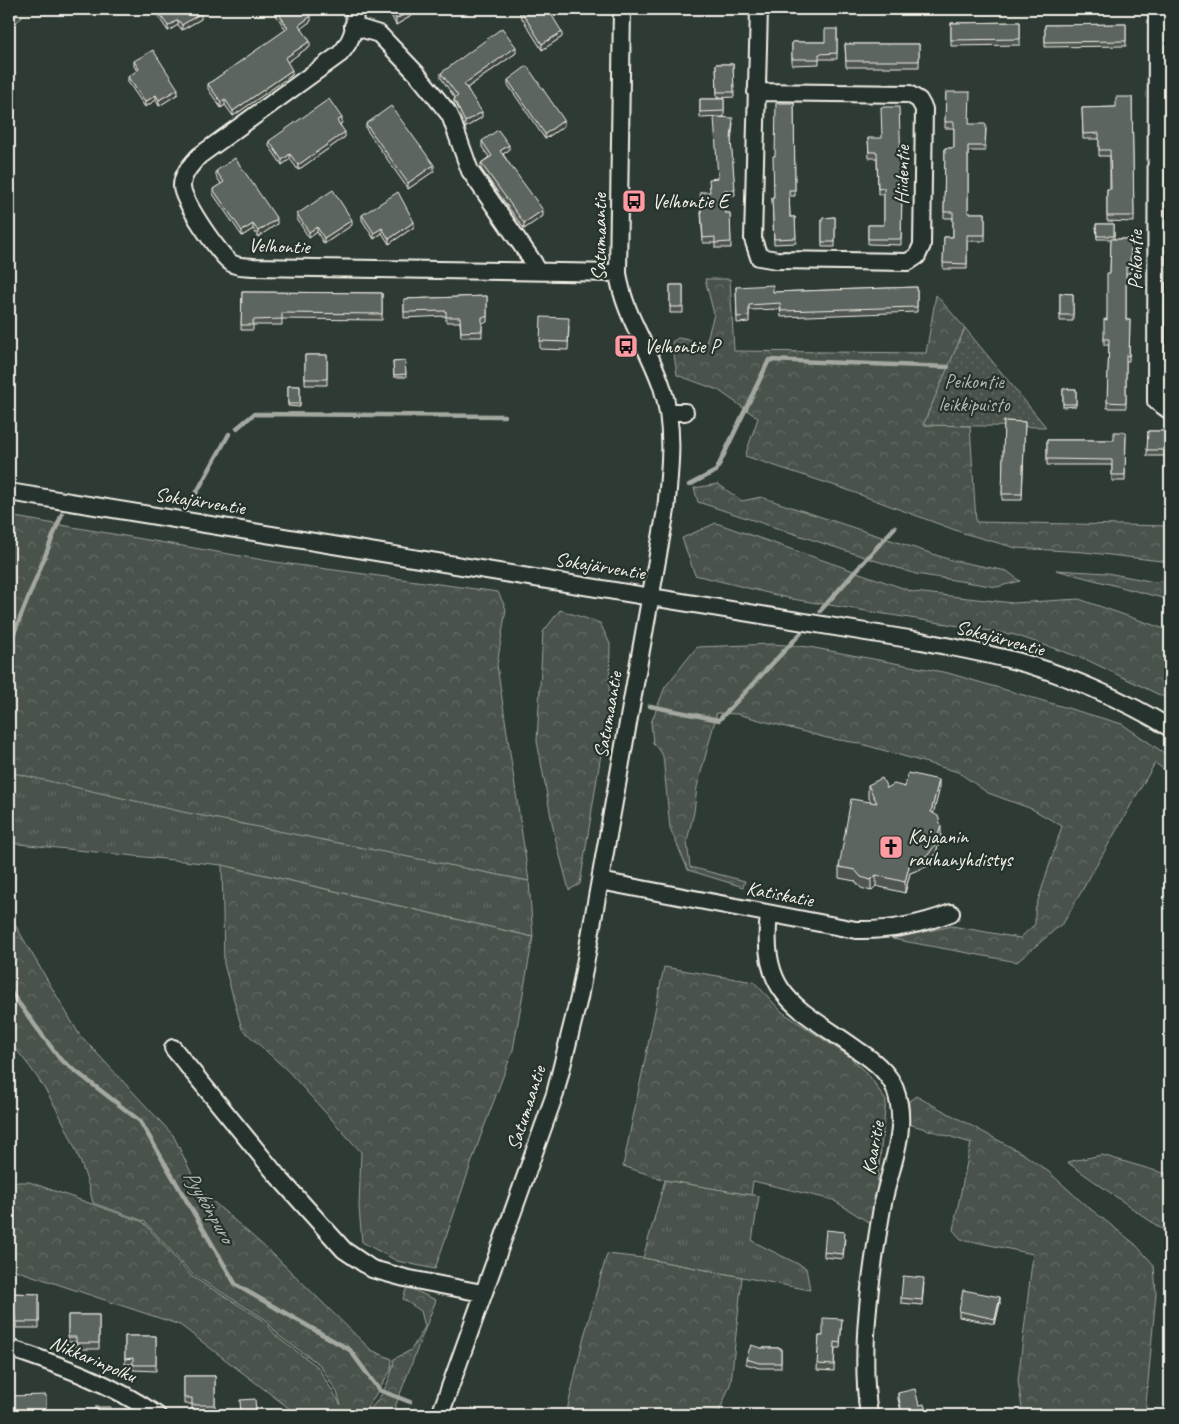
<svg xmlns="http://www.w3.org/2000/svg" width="1179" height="1424" font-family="Caveat,sans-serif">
<defs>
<pattern id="grass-tufts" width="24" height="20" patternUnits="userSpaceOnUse" patternTransform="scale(1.25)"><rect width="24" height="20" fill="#48524c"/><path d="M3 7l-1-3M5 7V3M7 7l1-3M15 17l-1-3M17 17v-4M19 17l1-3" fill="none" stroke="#636b66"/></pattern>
<pattern id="forest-crowns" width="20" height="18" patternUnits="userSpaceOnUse" patternTransform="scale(1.25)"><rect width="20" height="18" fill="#48524c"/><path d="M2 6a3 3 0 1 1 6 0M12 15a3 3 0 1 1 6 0" fill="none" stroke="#636b66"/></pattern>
<pattern id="park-dots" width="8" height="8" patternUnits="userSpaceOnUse" patternTransform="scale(1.25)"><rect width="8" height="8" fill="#48524c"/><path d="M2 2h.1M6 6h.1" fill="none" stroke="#636b66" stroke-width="1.8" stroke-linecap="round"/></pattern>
</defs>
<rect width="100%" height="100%" fill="#2e3b34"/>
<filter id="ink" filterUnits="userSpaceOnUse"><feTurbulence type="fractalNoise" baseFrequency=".02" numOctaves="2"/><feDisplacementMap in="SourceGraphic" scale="10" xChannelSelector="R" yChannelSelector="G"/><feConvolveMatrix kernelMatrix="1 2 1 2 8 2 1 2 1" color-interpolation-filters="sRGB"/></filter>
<g filter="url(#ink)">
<path fill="url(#grass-tufts)" stroke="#9ea29a" d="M9 771 227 820 529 881 533 937 222 865 9 843Z
M665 1180 759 1196 752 1241 806 1268 810 1290 643 1258Z"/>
<path fill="url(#forest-crowns)" stroke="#9ea29a" d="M9 9 23 17 9 27Z
M705 279H730L734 351 926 353 936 295 965 328 924 425 970 426 976 522 1170 526V562L1084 552 1016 548 963 533 842 488 745 456 758 418 718 390 677 375 672 342 678 338 706 343 714 314Z
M718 484 742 501 761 497 951 560 1007 571 1020 581 997 587 916 574 698 502 694 488Z
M9 516 275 562 498 592 506 609 497 665 529 881 183 812 9 772Z
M716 523 914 592 1013 603 1079 599 1170 631V700L1085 659 1015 635 792 599 695 575 682 538Z
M1056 570 1107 573 1155 582 1170 579V600Z
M560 610 600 623 610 644 609 704 580 884 569 890 554 833 537 741 543 632Z
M772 644 809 647 948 673 1122 724 1170 757V774L1155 763 1064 922 1017 962 892 939 952 926 1020 938 1035 924V910L1062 826 1032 809 988 793 958 772 858 743 827 738 737 714 717 713 697 787 694 812 687 841 690 867 745 881 743 887 688 870 670 828 663 756 653 743 651 723 665 687 697 647Z
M222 865 533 937 513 1050 481 1135 435 1269 397 1261 362 1242 359 1208 361 1152 288 1071 242 1029 224 964Z
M9 887 14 923 79 1034 173 1135 199 1189 275 1256 371 1350 392 1359 391 1370 364 1413 358 1415H345L343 1410V1415H298L180 1325 9 1268V1182H29L143 1222 191 1276 263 1320 278 1338 317 1366 341 1405 337 1392 319 1364 279 1336 265 1319 192 1274 144 1221 93 1203C81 1150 47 1081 9 1042Z
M664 967 754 982 782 1012 850 1057 871 1078 886 1101 873 1225 833 1200 753 1181 751 1195 665 1180 623 1166Z
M916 1096 1022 1153 1049 1172 1083 1203 1135 1244 1154 1265 1156 1293 1145 1415H1023L1018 1381 1033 1254 961 1239 953 1230 971 1143 909 1124V1101Z
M1102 1155 1170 1175V1235L1067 1162Z
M607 1254 643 1258 742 1277 731 1382 718 1415H566L583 1340Z
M407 1287 436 1300 392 1415H363C379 1404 393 1377 394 1359L411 1350 425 1327 421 1311 403 1299Z"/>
<path fill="url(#park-dots)" stroke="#9ea29a" d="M965 328 1046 427 923 425Z"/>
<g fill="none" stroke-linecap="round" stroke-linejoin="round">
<path stroke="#a4a8a0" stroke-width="4.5" d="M237 428 254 414 504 416
M689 485 716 471 769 360 948 367
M193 499 229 434
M820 611 895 527
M9 638H12L62 514
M650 706 719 720 801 633
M9 990 60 1059 140 1121 236 1285 350 1350 379 1390 410 1402"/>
<g stroke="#f4f1e8" stroke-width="20">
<path id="minor" d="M353 9C358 25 351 42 340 54L199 156C192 164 182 174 182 186 181 199 222 259 233 264 239 267 246 266 253 267L618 273
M1157 9 1156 401 1170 411
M353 26 379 34 417 74 450 115 470 171 534 263
M756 92 909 94 919 100 924 109 922 245 917 256 908 262 777 260 759 257 753 239 759 9
M668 412H685
M9 492 921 641C950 647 979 652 1008 659 1058 671 1127 701 1170 728
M600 881 856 930C890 931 919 925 951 913
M769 915C759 998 800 1008 859 1051 873 1060 889 1073 895 1089 910 1130 889 1168 882 1208 871 1273 859 1350 869 1415
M173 1048 275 1173 344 1250 372 1269 405 1278 482 1293
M9 1348C62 1366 111 1383 157 1415
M440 1415 555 1094 579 998 666 510C670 469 675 427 662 387 649 347 624 316 618 273L622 9"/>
</g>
<use href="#minor" stroke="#26332d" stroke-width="16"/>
</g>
<path fill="#4f5751" stroke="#f4f1e8" d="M153 9H198L201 19 182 30 178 25 168 31Z
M272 9H306L311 21 301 28 310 46 287 62 292 75 233 116 225 105 221 108 208 89V84L286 30Z
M390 9H423L396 25 390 13Z
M520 9 562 37 542 50 520 15Z
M1020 22V45L951 46V23Z
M1126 24V46L1045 47V25Z
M837 29V59H819V64L792 65V42H825Z
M845 44H919V67H846Z
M516 53 467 88 482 117 465 128 454 104V99L455 98 441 78V73Z
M134 61 178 94 159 106 156 100 145 107 128 82V77L137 71 134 66Z
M716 64H733L734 97 717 98Z
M508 80 564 126 545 139 508 85Z
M946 92 969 124 986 129 985 151H968V213H985V241H967V269H943L944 237H953V218H944L945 148H954V128H945Z
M1132 97 1134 222 1107 221V189H1110V156H1099V139H1083L1082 108 1116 107Z
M700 99H724V117L700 118Z
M794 103 795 196H789L790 217H795L796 243 774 244 772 198H774L775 156Z
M342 123 340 124 345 137 298 170 290 159 282 165 269 146V141Z
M733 123 731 143 735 195 724 196 725 213H730L731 248H715V243H703L700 198 710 192 717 178Z
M366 124 434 171 408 189 366 129Z
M868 138 902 188 901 245 868 244V225H884V194H878L877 158H869Z
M482 141 509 150 503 154 543 216 524 229 481 169V163L489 157 482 147Z
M216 171 277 224 258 237 253 229 242 236 213 194V189L221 184 216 176Z
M297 214 352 225 324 244 317 232 309 238 297 219Z
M362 215 414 227 389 244 382 233 374 239 362 220Z
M835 217V247H822V218Z
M1096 224H1114V239H1131L1130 273H1126V320H1130L1129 361H1126V408H1107L1109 345H1104V339L1107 320 1110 273 1111 239H1097Z
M670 285H683V313H670Z
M736 287 773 292 917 287V312L781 317 780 309 749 310V322L737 323Z
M242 292 382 293V320L282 319V325H253V330H241Z
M1060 293 1073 294V321H1060Z
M487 296V322L482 323V337H461L460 322H446V316L404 318V299Z
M569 326 568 350 540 349V341Z
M305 355H327V385H305Z
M405 361 406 377H394L393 362Z
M288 386H300V407L288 406Z
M1063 389H1076V406L1063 407Z
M1004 421 1025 422 1022 500H1002Z
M1148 431H1170V456H1147Z
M1126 432 1125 481H1112V465H1047V440H1114Z
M868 785 887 788 905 787 939 791 933 813 941 837 934 858 928 866 910 873 905 893 876 886 871 891 861 888 855 881 839 878V867L871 802 868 796Z
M845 1238 843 1259 824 1257V1252Z
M924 1283 922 1305 901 1303V1298Z
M9 1293 39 1294V1328H16V1321H9Z
M1000 1303 995 1324 959 1317V1311Z
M68 1315H99V1349H76V1342H68Z
M842 1319 840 1348H835L834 1371 817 1370 819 1336H823Z
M125 1336H156V1371L133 1370V1364H125Z
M761 1348H781V1368H759L746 1364V1359Z
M184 1376H215V1410H192V1404H184Z
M898 1393 919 1405 927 1415H902L898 1399Z"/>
<path fill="#404742" stroke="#f4f1e8" d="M414 9H423L396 25V19Z
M201 13V19L182 30V25Z
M311 16V21L299 30V25Z
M178 20V25L168 31V26Z
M562 32V37L542 50V44Z
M310 41V46L285 64V58Z
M516 47V53L464 90V84Z
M292 70V75L233 116V111Z
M178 89V94L159 106V100Z
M156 95V100L145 107V102Z
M225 99V105L221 108V102Z
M482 112V117L465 128V122Z
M342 118V123L337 126V121Z
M564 120V126L545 139V134Z
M345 132V137L298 170V165Z
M509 145V150L500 156V151Z
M290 154V159L282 165V160Z
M434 165V171L408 189V183Z
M543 210V216L524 229V223Z
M277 219V224L258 237V231Z
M352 220V225L324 244V238Z
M414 222V227L389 244V239Z
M253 224V229L242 236V231Z
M317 227V232L309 238V232Z
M382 228V233L374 239V233Z
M939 780V791L931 823V812Z
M941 826V837L934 858 928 866 910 873 905 893V882L910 862Z
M876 875V886L871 891V880Z
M1000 1297V1303L995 1324V1319Z
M909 1411V1415H902V1413Z"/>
<path fill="#5c655e" stroke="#f4f1e8" d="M156 9H198L201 13 182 25 178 20 168 26Z
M276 9H306L311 16 299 25 310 41 285 58 292 70 233 111 225 99 221 102 208 84 288 28Z
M390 9H414L396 19Z
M520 9H548L562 32 542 44Z
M1020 22V39L951 40V23Z
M1126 24V41L1045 42V25Z
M502 28 516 47 464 84 482 112 465 122 454 99 458 96 441 73Z
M825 29H837V53L819 54V59H792V42H825Z
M845 44H919V61H846Z
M153 50 178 89 159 100 156 95 145 102 128 77 139 69 134 61Z
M716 64H733L734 92H717Z
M527 66 564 120 545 134 508 80Z
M946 92H970L969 124H986L985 146H968V213H985V235H967V264L943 263 944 237H953V212H944L945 148H954V122H945Z
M1116 97H1132L1134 216H1107V189H1111L1110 150H1099V133L1083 134 1082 108 1116 107Z
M329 99 342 118 337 121 345 132 298 165 290 154 282 160 269 141Z
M700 99H724V111L700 112Z
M776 103H794L795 190H789L790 217H795L796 238 774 239 772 198H774L773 156H775Z
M391 106 434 165 408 183 366 124Z
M881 107H899L902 188 901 239H868V225H884V188L878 189 877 152H869L868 138H882Z
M714 117 733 118 731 140 735 190H724L725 213H730L731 242 715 243V237L703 238 700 192H710L709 179 718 178Z
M498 130 509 145 500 151 543 210 524 223 481 163 492 156 482 141Z
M235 158 277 219 258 231 253 224 242 231 213 189 224 182 216 171Z
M333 190 352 220 324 238 317 227 309 232 297 214Z
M398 192 414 222 389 239 382 228 374 233 362 215Z
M835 217V242H822V218Z
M1096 224H1114V236H1097Z
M1111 239H1131L1130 267H1126V320H1130L1129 356 1126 355V403L1107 402 1109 339H1104V319L1107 320V273H1110Z
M670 285H683V307H670Z
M773 285V292L917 287V307L781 311 780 303 749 305V316L737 317 736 287Z
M242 292 382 293V314L282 313V319L253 320V325H241Z
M1060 293 1073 294V315H1060Z
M487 296V317H482V331L461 332 460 317H446V311L404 312V299Z
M541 317 569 318 568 342 540 341Z
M305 355H327V379H305Z
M405 361 406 374 394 375 393 362Z
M288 386H300V404H288Z
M1063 389H1076V404H1063Z
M1004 421 1025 422 1022 494H1002Z
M1148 431H1170V450H1147Z
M1114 432H1126L1125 475H1112V460L1047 459V440H1114Z
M908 773 939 780 931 812 938 816 941 826 934 847 928 855 910 862 905 882 876 875 871 880 861 877 855 870 839 867 851 799 877 803 868 785 882 778 887 788 894 784 905 787Z
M826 1230 845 1232 843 1254 824 1252Z
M903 1276 924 1278 922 1300 901 1298Z
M963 1290 1000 1297 995 1319 959 1311Z
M9 1293 39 1294V1322H16V1316H9Z
M68 1315H99V1343H76V1337H68Z
M823 1318 842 1319 840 1343 835 1342 834 1365 817 1364 819 1336H823Z
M125 1336H156V1365H133V1358L125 1359Z
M751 1345 761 1348H781V1363H759L746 1359Z
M184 1376H215V1405H192V1398H184Z
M915 1389 919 1405 924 1404 927 1415H912L909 1411 902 1413 898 1393Z
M46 1395V1415H9V1396Z
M255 1399 256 1412 282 1411V1415H241L240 1400Z
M95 1407H111V1415H95Z"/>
</g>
<defs>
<g id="bus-square" transform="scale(1.25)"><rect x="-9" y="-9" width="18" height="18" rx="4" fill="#ff9aa2" stroke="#26332d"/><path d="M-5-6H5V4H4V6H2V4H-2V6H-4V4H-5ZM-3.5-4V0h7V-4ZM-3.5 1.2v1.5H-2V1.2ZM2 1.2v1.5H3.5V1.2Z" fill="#111"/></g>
<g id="church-square" transform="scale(1.25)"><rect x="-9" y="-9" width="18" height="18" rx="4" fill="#ff9aa2" stroke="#26332d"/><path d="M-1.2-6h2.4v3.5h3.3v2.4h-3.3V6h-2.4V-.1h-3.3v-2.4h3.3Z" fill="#111"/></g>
</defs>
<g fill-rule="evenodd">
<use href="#bus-square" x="634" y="201"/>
<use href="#bus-square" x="626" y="346"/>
<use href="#church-square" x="891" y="847"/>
</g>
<g text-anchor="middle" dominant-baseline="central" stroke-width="4.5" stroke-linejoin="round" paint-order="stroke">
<g font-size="20" fill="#f4f1e8" stroke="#26332d">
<text transform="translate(902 175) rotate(-89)">Hiidentie</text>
<text transform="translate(599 237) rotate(-90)">Satumaantie</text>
<text transform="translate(279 246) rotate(2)">Velhontie</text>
<text transform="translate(1135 260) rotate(-90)">Peikontie</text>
<text transform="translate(200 501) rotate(9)">Sokajärventie</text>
<text transform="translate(600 566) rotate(9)">Sokajärventie</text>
<text transform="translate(1000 638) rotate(15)">Sokajärventie</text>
<text transform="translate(608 715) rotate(-80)">Satumaantie</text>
<text transform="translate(780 894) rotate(11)">Katiskatie</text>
<text transform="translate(526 1108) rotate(-72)">Satumaantie</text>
<text transform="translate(873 1148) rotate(-80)">Kaaritie</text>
<text transform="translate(93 1359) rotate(23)">Nikkarinpolku</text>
</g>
<g font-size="20" fill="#f4f1e8" stroke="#26332d" text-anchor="start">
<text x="652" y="201">Velhontie E</text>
<text x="644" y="346">Velhontie P</text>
<text x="908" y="836">Kajaanin<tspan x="908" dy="23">rauhanyhdistys</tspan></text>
</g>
<g font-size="20" fill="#b8b9b1" stroke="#26332d">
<text x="974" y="381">Peikontie<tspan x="974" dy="23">leikkipuisto</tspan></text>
</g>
<g font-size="21" font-style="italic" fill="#b8bab2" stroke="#26332d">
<text transform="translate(209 1206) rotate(60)">Pyykönpuro</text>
</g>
</g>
<rect width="1179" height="1424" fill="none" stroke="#26332d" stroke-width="30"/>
<rect x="15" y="15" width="1149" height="1394" fill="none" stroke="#f4f1e8" stroke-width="2" filter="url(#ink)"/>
</svg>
